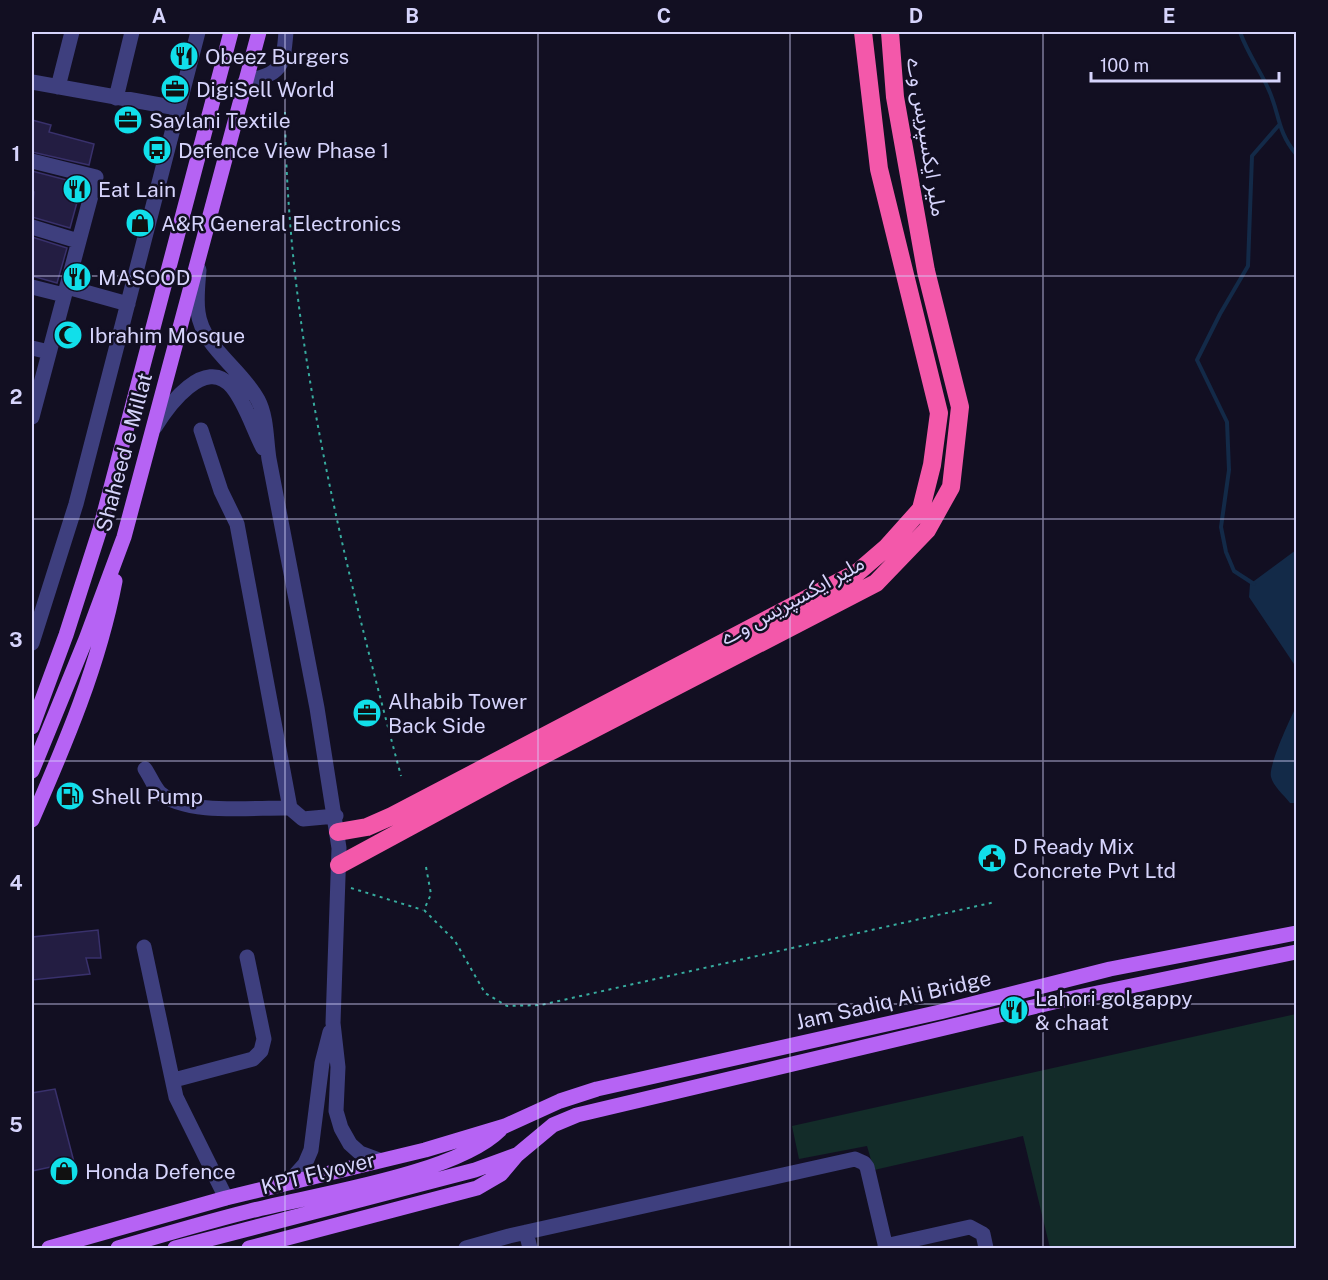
<svg xmlns="http://www.w3.org/2000/svg" width="1328" height="1280" font-family="'Public Sans','Noto Sans Arabic',sans-serif">
<rect width="100%" height="100%" fill="#120f22"/>
<path fill="#132c29" d="M1296 1014V1248H1050L1023 1136 874 1170 867 1146 799 1159 792 1126Z"/>
<path fill="#132a48" d="M1296 550V667L1249 597 1250 584Z
M1296 707V803H1290C1284 795 1273 786 1271 777 1268 766 1290 719 1296 707Z"/>
<g fill="none" stroke-linecap="round" stroke-linejoin="round">
<path stroke="#132a48" stroke-width="4" d="M1240 32C1247 52 1258 67 1267 86 1280 112 1276 130 1296 154
M1254 584 1234 571 1226 552 1221 527 1229 470 1227 422 1197 360 1220 314 1248 266 1252 156 1279 125"/>
</g>
<path fill="#231d42" stroke="#39316c" stroke-width="1.5" d="M32 120 51 125 49 132 94 144 89 165 32 152Z
M32 171 82 184 70 228 32 217 34 192 32 191Z
M32 237 67 248 57 283 32 276Z
M98 930 101 958H86L90 974 32 980V937Z
M55 1089 74 1162 32 1171V1093Z"/>
<g fill="none" stroke-linecap="round" stroke-linejoin="round">
<path stroke="#37ac9f" stroke-width="2" stroke-dasharray="3 4.5" stroke-linecap="butt" d="M285 112C287 338 343 559 401 776
M426 867 431 894 424 910 455 941 485 993 507 1006 541 1005 995 902
M351 888 423 910"/>
<path stroke="#3e3f7e" stroke-width="15" d="M32 82 177 108
M245 82C282 73 283 68 286 32
M58 87 72 32
M116 98 132 32
M32 161 96 177 32 417
M32 227 78 241
M199 270C198 283 196 299 198 312 202 347 242 369 258 400 267 417 266 440 269 459L317 708 339 848 333 1023 338 1067 336 1111 341 1128 350 1144 360 1153 379 1160
M32 287 64 295
M67 287 128 304
M32 348 49 352
M155 427C168 406 205 355 232 387 246 404 253 429 263 448
M201 430 221 491 237 524 290 808 303 819 336 816
M32 643 76 504 198 32
M145 769C150 776 154 787 160 793 188 816 255 807 290 808
M144 947 176 1097 226 1198
M174 1080 253 1059 261 1051 264 1039 247 957
M289 1182 305 1164 311 1150 322 1063 330 1032
M526 1232 530 1248
M885 1246 970 1227 983 1234 986 1248
M466 1248 509 1236 855 1159 864 1163 867 1167 886 1248"/>
<path stroke="#b663f4" stroke-width="15" d="M32 727 66 635 100 529 231 32
M32 771 86 639 124 537 259 32
M32 820C66 742 99 665 115 581
M49 1248 226 1198 425 1150 505 1126 560 1101 597 1089 940 1012 1110 969 1296 933
M118 1248C162 1235 206 1222 250 1211 313 1195 456 1174 500 1130
M175 1248 475 1170 516 1155
M249 1248 477 1188 501 1174 517 1155 553 1125 577 1115 1054 1002 1296 952"/>
<path stroke="#f358aa" stroke-width="18" d="M338 832 367 827 392 816 858 572 887 547 921 509 932 465 939 413 879 169 863 32
M339 865 509 773 876 583 927 530 951 487 960 407 926 271 895 97 890 32"/>
</g>
<path fill="none" stroke="#d6d4fc" stroke-width="1.5" stroke-opacity="0.55" d="M285 32V1248M538 32V1248M790 32V1248M1043 32V1248M32 276H1296M32 519H1296M32 761H1296M32 1004H1296"/>
<defs>
<g id="restaurant-disc" transform="scale(1.5)"><circle r="9.5" fill="#11dfea" stroke="#120f22"/><path d="M-5-6h1v4h1v-4h1v4h1v-4h1v5L-1.5 .5V6h-2V.5L-5-1ZM5-6V6H3V1.5H1.5Q1.5-4 5-6Z" fill="#111"/></g>
<g id="office-disc" transform="scale(1.5)"><circle r="9.5" fill="#11dfea" stroke="#120f22"/><path d="M-6-3h4V-5.5h4V-3h4V5H-6ZM-1-4.5V-3h2v-1.5ZM-6 0V1H6V0Z" fill="#111"/></g>
<g id="bus-disc" transform="scale(1.5)"><circle r="9.5" fill="#11dfea" stroke="#120f22"/><path d="M-5-6H5V4H4V6H2V4H-2V6H-4V4H-5ZM-3.5-4V0h7V-4ZM-3.5 1.2v1.5H-2V1.2ZM2 1.2v1.5H3.5V1.2Z" fill="#111"/></g>
<g id="shop-disc" transform="scale(1.5)"><circle r="9.5" fill="#11dfea" stroke="#120f22"/><path d="M-5-2.5h2.3a2.7 3.5 0 0 1 5.4 0H5L5.5 6h-11ZM-1.5-2.5h3a1.5 2.3 0 0 0-3 0Z" fill="#111"/></g>
<g id="mosque-disc" transform="scale(1.5)"><circle r="9.5" fill="#11dfea" stroke="#120f22"/><path d="M3.5-4.9A6 6 0 1 0 3.5 4.9A5 5 0 1 1 3.5-4.9Z" fill="#111"/></g>
<g id="fuel-disc" transform="scale(1.5)"><circle r="9.5" fill="#11dfea" stroke="#120f22"/><path d="M-5.5-6h7V0h2V4h1.3V-2.5L3-4.5l.8-.8L6-3V5H2.5V1h-1V6h-7ZM-4.2-4.7v3.2H.2V-4.7Z" fill="#111"/></g>
<g id="civic-disc" transform="scale(1.5)"><circle r="9.5" fill="#11dfea" stroke="#120f22"/><path d="M-.6-6.5H3V-4.5H.6V-3L4-1V1h2V6H-6V1h2V-1L-.6-3ZM-1.2 2.5V6h2.4V2.5Z" fill="#111"/></g>
</defs>
<g fill-rule="evenodd">
<use href="#restaurant-disc" x="184" y="56"/>
<use href="#office-disc" x="175" y="89"/>
<use href="#office-disc" x="128" y="120"/>
<use href="#bus-disc" x="157" y="150"/>
<use href="#restaurant-disc" x="77" y="189"/>
<use href="#shop-disc" x="140" y="223"/>
<use href="#restaurant-disc" x="77" y="277"/>
<use href="#mosque-disc" x="68" y="335"/>
<use href="#office-disc" x="367" y="713"/>
<use href="#fuel-disc" x="70" y="796"/>
<use href="#civic-disc" x="992" y="858"/>
<use href="#restaurant-disc" x="1014" y="1010"/>
<use href="#shop-disc" x="64" y="1171"/>
</g>
<g text-anchor="middle" dominant-baseline="central" stroke-width="5" stroke-linejoin="round" paint-order="stroke">
<g font-size="21" fill="#d6d4fc" stroke="#120f22" text-anchor="start">
<text x="205" y="56">Obeez Burgers</text>
<text x="196" y="89">DigiSell World</text>
<text x="149" y="120">Saylani Textile</text>
<text x="178" y="150">Defence View Phase 1</text>
<text x="98" y="189">Eat Lain</text>
<text x="161" y="223">A&amp;R General Electronics</text>
<text x="98" y="277">MASOOD</text>
<text x="89" y="335">Ibrahim Mosque</text>
<text x="388" y="701">Alhabib Tower<tspan x="388" dy="24">Back Side</tspan></text>
<text x="91" y="796">Shell Pump</text>
<text x="1013" y="846">D Ready Mix<tspan x="1013" dy="24">Concrete Pvt Ltd</tspan></text>
<text x="1035" y="998">Lahori golgappy<tspan x="1035" dy="24">&amp; chaat</tspan></text>
<text x="85" y="1171">Honda Defence</text>
</g>
<g font-size="21" fill="#d6d4fc" stroke="#120f22">
<text transform="translate(927 137) rotate(81)">ملیر ایکسپریس وے</text>
<text transform="translate(124 452) rotate(-75)">Shaheed e Millat</text>
<text transform="translate(792 600) rotate(-29)">ملیر ایکسپریس وے</text>
<text transform="translate(893 1000) rotate(-13)">Jam Sadiq Ali Bridge</text>
<text transform="translate(318 1173) rotate(-14)">KPT Flyover</text>
</g>
</g>
<rect width="1328" height="1280" fill="none" stroke="#120f22" stroke-width="66"/>
<path d="M1091 72v9h188v-9" fill="none" stroke="#d6d4fc" stroke-width="3"/>
<text x="1100" y="72" font-size="18" fill="#d6d4fc" stroke="#120f22" stroke-width="4.5" paint-order="stroke">100 m</text>
<rect x="33" y="33" width="1262" height="1214" fill="none" stroke="#d6d4fc" stroke-width="2"/>
<g font-size="20" text-anchor="middle" font-weight="bold" fill="#d6d4fc">
<text x="159" y="23">A</text>
<text x="412" y="23">B</text>
<text x="664" y="23">C</text>
<text x="916" y="23">D</text>
<text x="1169" y="23">E</text>
<text x="16" y="161">1</text>
<text x="16" y="404">2</text>
<text x="16" y="647">3</text>
<text x="16" y="890">4</text>
<text x="16" y="1132">5</text>
</g>
</svg>
